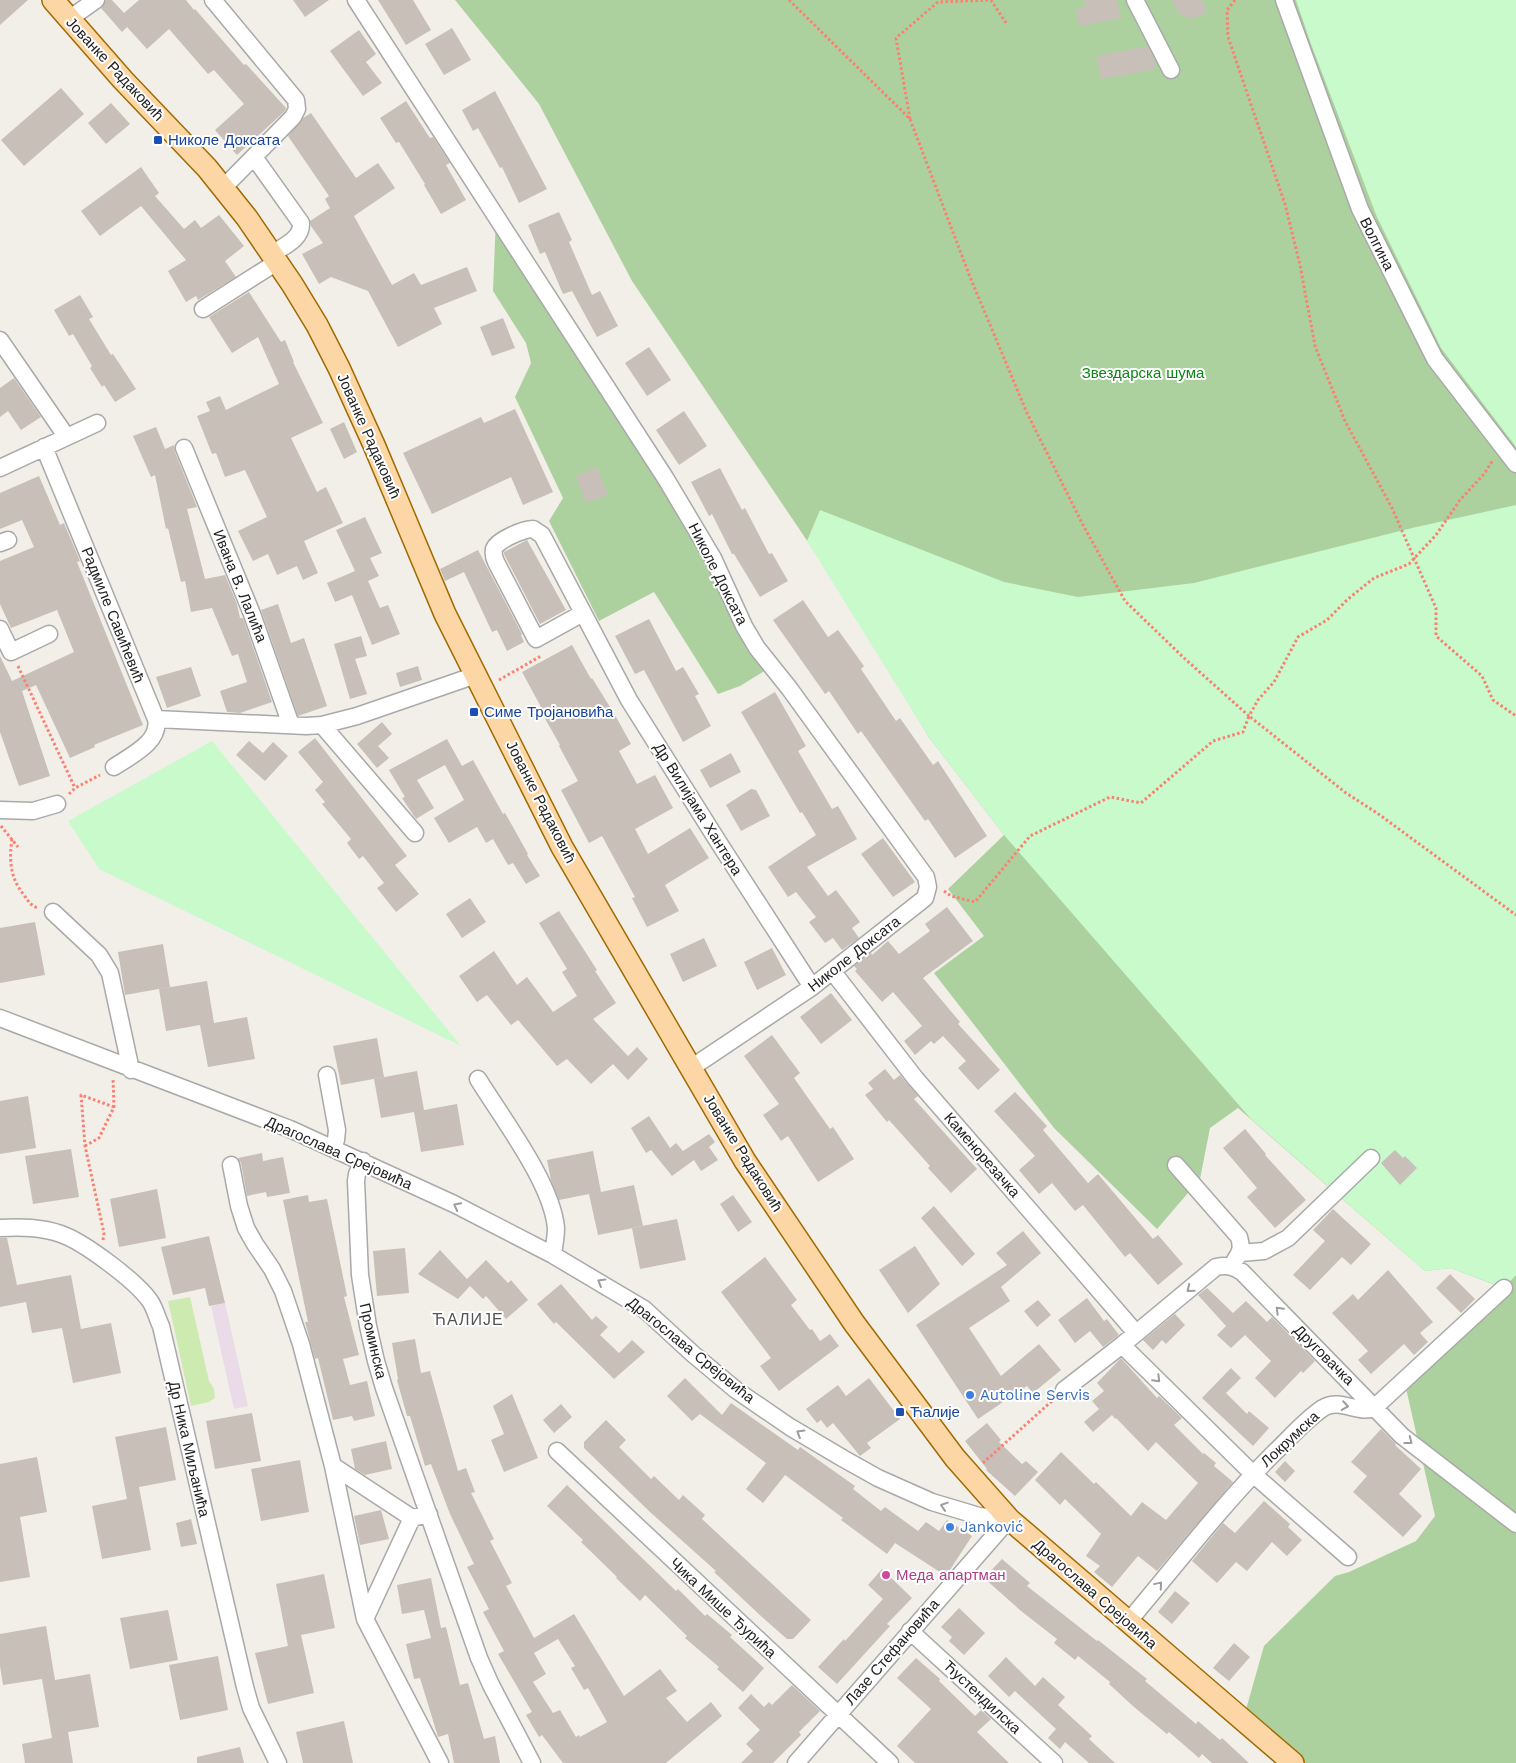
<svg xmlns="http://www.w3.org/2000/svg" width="1516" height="1763" font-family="'Work Sans',sans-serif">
<rect width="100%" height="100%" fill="#f2efe9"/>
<path fill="#ebdbe8" d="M225 1303 248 1406 234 1409 211 1306Z"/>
<path fill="#cdebb0" d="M190 1297 209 1381 214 1389 215 1398 209 1402 191 1406 168 1301Z"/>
<path fill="#add19e" d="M455 0H1516V1763H1293L1243 1720 1264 1646 1335 1576 1349 1572 1416 1541 1435 1516 1405 1384 1503 1288 1451 1268 1425 1271 1238 1108 1210 1128 1200 1179 1157 1229 1054 1128 934 973 984 936 948 889 1004 835 928 736 843 594 632 281 539 104Z
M496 216 666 479 771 667 740 686 718 694 654 592 599 621 549 521 563 498 515 397 531 363 526 343 493 291Z"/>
<path fill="#c8facc" d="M1296 0H1516V447L1441 348 1377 217 1311 44Z
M1516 505V1275L1504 1288 1451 1268 1425 1271 1251 1119 1004 835 928 736 807 541 820 510 1004 582 1078 597 1194 583 1412 528Z
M212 741 461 1046 99 869 68 821Z"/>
<path fill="#c7bfb8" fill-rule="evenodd" d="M0 0H28L0 25Z
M106 0H112L124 13 139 0H186L194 10 195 9 244 65 246 64 286 108 285 111 237 155 215 130 244 104 214 70 208 74 169 29 147 49 127 27 122 32 101 8Z
M293 0H329L305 17Z
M378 0H413L431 30 406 45Z
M1084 0H1117L1121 18 1079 26 1076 9 1086 7Z
M1172 0H1202L1207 12 1192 19 1187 18 1179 13Z
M452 28 471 60 444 75 425 44Z
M359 30 376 54 366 62 382 83 363 96 330 51Z
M1148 46 1154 58 1156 69 1101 79 1096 56Z
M61 88 84 114 24 166 1 140Z
M495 91 547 189 519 203 502 167 500 168 478 128 473 131 462 110Z
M406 101 430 138 433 137 450 163 446 165 466 200 441 214 424 185 425 184 399 142 396 143 380 118Z
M111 103 130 124 106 144 88 123Z
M311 113 356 178 378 163 395 188 354 216 392 285 414 273 421 285 467 267 477 291 434 308 442 324 398 347 368 291 331 277 319 284 302 254 323 243 311 226 310 221 330 208 325 199 329 196 288 136 303 118Z
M141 167 159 193 155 196 184 229 195 220 201 228 219 215 244 246 225 261 236 277 198 300 196 296 186 302 168 271 186 260 141 206 100 236 81 211Z
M559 212 572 240 569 242 592 295 600 291 618 326 597 337 572 291 563 294 545 252 540 254 528 225Z
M249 292 281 342 285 340 294 362H293L323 423 291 438 317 492 326 487 343 523 304 541 318 573 303 580 297 566 277 575 268 554 253 561 238 531 267 517 245 470 225 477 216 453 212 454 197 416 210 411 206 402 220 396 226 410 279 384 258 337 232 353 209 317Z
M80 295 93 317 89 319 111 355 113 354 136 389 115 402 104 385 102 387 90 368 92 366 73 334 69 336 54 310Z
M503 318 515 348 492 356 480 327Z
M649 347 671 380 647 396 625 363Z
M14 378 41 417 21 430 8 411 0 417V388Z
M515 409 553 492 523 505 511 477 432 514 403 453 481 417 484 423Z
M684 411 707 446 679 465 656 430Z
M344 422 357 452 344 459 330 429Z
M156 427 165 449 174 445 175 452 197 507 187 509 205 579 225 575 237 604 240 618H243L272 702 240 713 227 712 220 691 247 682 238 654 232 656 212 608 191 612 185 581 181 582 168 528 166 529 155 475 151 477 133 436Z
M597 467 608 495 586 503 576 476Z
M720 468 742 510 745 508 769 554 772 553 788 581 760 597 734 554H732L712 514 709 516 691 482Z
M39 476 60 525 64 523 80 561 77 562 143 725 94 745 95 747 70 758 36 685 22 691 50 776 19 786 0 732V656L12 681 74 652 57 610 11 628 0 604V561L34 547 22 520 0 529V493Z
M365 517 382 553 370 558 379 576 368 581 380 608 388 605 400 634 372 645 352 595 335 602 327 583 355 571 336 530Z
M527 540 566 610 540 624 504 554V552Z
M478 550 522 634 521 635 524 642 507 651 497 630 492 632 464 572 445 581 440 569Z
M803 600 828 637 838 630 864 666 861 669 896 721 900 718 933 765 938 761 987 836 955 858 928 819 925 821 861 731 858 734 829 691 825 694 773 620Z
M278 604 291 643 304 638 327 706 298 716 261 610Z
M649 619 676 671 683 667 699 694 695 696 711 726 683 742 644 670 635 674 615 636Z
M361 636 367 656 355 659 367 694 350 699 334 644Z
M572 645 591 679 592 678 615 715 631 744 619 751 637 784 655 775 673 808 635 829 648 854 690 828 709 858 665 885 679 911 647 927 632 898 635 897 602 836 589 843 561 790 578 781 559 746 560 745 539 708 541 707 522 672Z
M418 666 422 680 400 687 396 673Z
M191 667 201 696 167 708 156 677Z
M775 692 806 746 798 751 832 809 838 806 857 839 807 867 828 896 836 890 860 922 852 928 859 938 842 950 833 938 825 943 809 922 816 917 796 892 788 897 768 867 816 835 802 812 800 813 741 712Z
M382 722 392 734 378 746 389 758 377 768 357 744Z
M315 738 407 856 395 865 419 894 396 912 377 888 384 883 363 856 359 859 347 843 351 839 322 804 325 802 315 790 323 782 298 752Z
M447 739 462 766 473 760 503 814 505 813 513 827 528 854 527 855 540 876 526 884 513 863 508 865 493 839 486 843 477 827 449 843 434 818 464 800 445 765 417 780 434 808 416 819 402 798 405 797 389 770Z
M249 741 263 753 273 742 288 756 265 781 236 755Z
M731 753 741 772 710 788 700 770Z
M751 789 756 790 770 816 741 831 726 805Z
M883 838 915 882 893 897 861 854Z
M470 898 486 922 462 938 446 914Z
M947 907 973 941 923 978 960 1022 958 1024 1000 1070 978 1090 958 1068 966 1061 943 1036 934 1044 931 1041 915 1055 904 1041 922 1026 893 992 882 1002 855 971 857 969 854 966 871 953 872 955 888 941 899 954 930 931 925 924Z
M559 911 597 970 595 971 616 1003 593 1019 628 1056 637 1047 648 1059 628 1080 613 1064 591 1084 567 1059 557 1066 518 1020 511 1025 487 995 477 1002 459 976 494 951 517 985 527 977 553 1012 577 996 562 972 567 969 539 923Z
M35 922 45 975 0 983V928Z
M704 938 717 966 683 982 670 954Z
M163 944 170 987 125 995 118 952Z
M772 948 786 975 757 990 744 962Z
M207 981 214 1023 247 1017 255 1059 208 1067 200 1025 166 1031 159 989Z
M831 993 852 1020 821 1044 800 1017Z
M772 1035 800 1073 794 1078 830 1129 833 1127 854 1159 818 1182 788 1136 781 1141 763 1115 779 1104 744 1056Z
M377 1038 384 1077 341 1085 333 1046Z
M885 1069 894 1080 900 1075 918 1096 914 1099 977 1169 951 1193 928 1168 930 1166 889 1120 887 1122 865 1095 873 1089 868 1083Z
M417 1071 424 1110 457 1104 464 1145 421 1152 414 1112 381 1118 374 1079Z
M1015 1092 1047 1126 1043 1130 1088 1183 1098 1174 1153 1239 1158 1235 1183 1264 1158 1285 1130 1253 1125 1257 1083 1205 1075 1211 1052 1183 1039 1194 1019 1170 1035 1156 994 1111Z
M28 1096 36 1148 0 1154V1101Z
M649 1116 670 1148 676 1143 683 1151 709 1134 715 1142 709 1147 718 1160 701 1171 694 1160 672 1176 651 1150 646 1153 631 1128Z
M1245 1129 1266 1154 1265 1155 1306 1200 1275 1228 1247 1197 1257 1188 1223 1148Z
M71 1149 79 1197 33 1204 25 1156Z
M1395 1150 1403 1158 1405 1156 1417 1168 1400 1185 1381 1163Z
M593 1151 601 1192 634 1185 643 1226 598 1235 589 1194 559 1200 551 1180 547 1160Z
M262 1153 263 1161 283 1157 290 1193 267 1197 266 1192 247 1196 241 1163 238 1158Z
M157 1189 166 1238 119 1247 110 1199Z
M308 1195 309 1202 327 1199 347 1296 344 1297 359 1355 343 1359 350 1385 367 1381 375 1416 354 1421 352 1416 333 1420 318 1358 315 1359 305 1322H308L283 1200Z
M733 1195 752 1222 738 1232 720 1204Z
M934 1206 975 1254 962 1266 921 1218Z
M1333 1209 1371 1244 1351 1265 1342 1257 1310 1290 1293 1275 1325 1241 1313 1230Z
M677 1219 686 1260 640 1269 632 1228Z
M1023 1231 1041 1253 1001 1287 1010 1301 969 1328 1001 1376 1039 1344 1061 1370 1033 1393 1027 1386 978 1419 916 1325 1007 1265 996 1253Z
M209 1236 225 1303 209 1306 205 1288 173 1295 161 1247Z
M0 1238H7L17 1285 71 1275 81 1329 111 1323 121 1373 73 1383 62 1328 32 1333 26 1302 0 1307Z
M915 1246 940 1284 908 1313 879 1270Z
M405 1248 409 1293 377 1296 373 1251Z
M440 1250 467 1279 486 1260 508 1283 511 1280 528 1300 506 1319 486 1296 483 1299 470 1286 458 1299 418 1274Z
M765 1257 797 1300 791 1305 810 1330 812 1329 820 1341 830 1334 839 1346 779 1391 760 1366 771 1358 721 1292Z
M1388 1270 1433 1322 1420 1333 1428 1342 1414 1355 1404 1344 1371 1374 1358 1360 1368 1351 1332 1313 1353 1294 1358 1300Z
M1450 1274 1475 1299 1461 1313 1436 1288Z
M561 1284 592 1320 596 1316 608 1327 600 1335 619 1353 632 1340 645 1352 614 1379 556 1322 554 1324 537 1304Z
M1207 1288 1233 1313 1246 1301 1267 1322 1272 1317 1315 1361 1303 1373 1301 1371 1275 1398 1255 1378 1271 1361 1245 1335 1231 1348 1217 1335 1226 1326 1198 1295Z
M1087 1298 1104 1321 1107 1319 1119 1335 1103 1347 1090 1331 1075 1343 1058 1320Z
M1038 1300 1051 1315 1037 1327 1024 1311Z
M1175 1314 1185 1325 1166 1344 1162 1340 1153 1350 1143 1340Z
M415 1339 421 1373 430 1371 458 1471 466 1468 475 1492 471 1493 494 1539 490 1541 512 1583 506 1586 534 1638 574 1614 624 1696 660 1669 677 1691 666 1698 687 1722 711 1702 722 1716 666 1763H563L542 1735 539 1737 526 1715 532 1712 498 1654 504 1651 483 1612 489 1609 467 1567 474 1564 450 1514 431 1464 425 1466 410 1416H407L397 1380 398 1379 392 1343ZM558 1639 575 1666 571 1668 584 1690 588 1688 607 1722 580 1737 579 1735 576 1737 560 1710 553 1713 533 1682 546 1674 534 1653Z
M1121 1358 1157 1398 1159 1396 1182 1418 1174 1425 1203 1454 1204 1453 1216 1463 1214 1466 1233 1482 1157 1571 1138 1556 1112 1587 1094 1572 1100 1566 1086 1556 1101 1534 1065 1499 1060 1505 1035 1480 1061 1452 1094 1484 1096 1482 1131 1516 1142 1502 1166 1520 1198 1483 1156 1442 1148 1451 1116 1418 1115 1419 1112 1415 1093 1432 1084 1422 1099 1409 1092 1401 1104 1391 1097 1383Z
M1231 1368 1241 1378 1226 1393 1247 1414 1249 1411 1269 1428 1253 1446 1202 1398Z
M685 1378 722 1415 731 1403 798 1450 800 1447 855 1486 853 1489 881 1511 885 1507 918 1531 926 1522 939 1531 947 1520 972 1536 946 1576 895 1543 887 1554 841 1520 843 1518 785 1475 763 1503 746 1489 766 1463 700 1414 692 1421 667 1396Z
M869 1378 900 1419 867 1443 871 1448 860 1456 833 1423 827 1428 821 1420 817 1423 806 1409 838 1385 846 1396Z
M512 1394 538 1458 504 1472 491 1440 504 1434 493 1406Z
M561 1404 572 1417 554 1433 543 1420Z
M252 1413 261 1461 215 1469 206 1421Z
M606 1420 626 1440 619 1447 651 1479 654 1476 679 1500 683 1495 705 1515 702 1519 811 1620 793 1639H787L762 1617 714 1572 716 1571 650 1512 584 1448V1442Z
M987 1423 1001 1440 999 1442 1022 1464 1026 1461 1038 1472 1015 1496 986 1470 987 1469 965 1441Z
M166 1427 176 1480 139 1487 151 1550 102 1559 92 1506 127 1499 115 1437Z
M1381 1429 1396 1444 1395 1445 1421 1469 1399 1494 1422 1516 1403 1537 1353 1492 1367 1476 1351 1462Z
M386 1441 392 1469 365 1475 355 1469 351 1449Z
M37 1457 47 1512 20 1517 30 1577 0 1582V1464Z
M300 1460 309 1512 261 1521 251 1469Z
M1285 1461 1295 1471 1285 1482 1275 1472Z
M567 1485 676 1591 678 1589 705 1616 707 1614 732 1635 730 1637 764 1668 743 1692 717 1669 719 1667 685 1638 687 1636 645 1595 640 1601 616 1578 617 1577 581 1542 583 1540 547 1506Z
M1264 1501 1290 1524 1288 1527 1302 1540 1287 1556 1272 1542 1247 1571 1236 1562 1217 1583 1192 1561 1223 1523 1235 1533Z
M381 1510 389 1539 360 1545 354 1516Z
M191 1519 197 1544 181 1547 176 1523Z
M1002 1559 1030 1583 1027 1586 1097 1641 1098 1640 1127 1663 1147 1679 1145 1681 1196 1724 1198 1721 1220 1740 1222 1738 1249 1763H1212L1202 1754 1199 1758 1169 1732 1167 1734 1134 1707 1109 1684 1110 1682 1078 1656 1075 1660 1054 1643 1057 1639 1021 1611 984 1578Z
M882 1569 912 1598 887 1624 890 1626 837 1684 818 1667 844 1639 845 1641 883 1599 868 1585Z
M324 1574 335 1628 301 1635 314 1693 268 1704 255 1653 288 1646 276 1584Z
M431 1578 441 1628 446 1627 460 1685 468 1683 484 1739 495 1736 500 1763H454L448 1734 438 1737 420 1678 414 1679 406 1644 431 1638 424 1610 402 1614 397 1585Z
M1175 1591 1190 1603 1172 1624 1158 1612Z
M959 1608 985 1633 964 1655 949 1641 952 1637 941 1627Z
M168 1610 178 1660 130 1669 120 1618Z
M46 1626 55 1680 90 1674 99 1727 68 1732 73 1763H25L22 1744 52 1738 42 1679 3 1685 0 1666V1634Z
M1234 1643 1250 1657 1229 1681 1213 1668Z
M218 1656 228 1710 180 1720 169 1665Z
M1006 1657 1035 1686 1043 1677 1065 1697 1058 1705 1092 1736 1089 1739 1115 1763H1089L1065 1742 1060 1749 1048 1738 1056 1729 1015 1691 1009 1697 988 1676Z
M916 1658 940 1679 939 1681 975 1716 981 1710 991 1719 977 1732 1009 1763H915L897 1746 931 1709 897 1678Z
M792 1685 820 1711 799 1732 801 1735 773 1763H741L753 1751 746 1744 760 1730 738 1708 751 1694 764 1707 769 1702 772 1705Z
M344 1721 353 1763H303L296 1732Z
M240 1747 244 1763H197V1757Z"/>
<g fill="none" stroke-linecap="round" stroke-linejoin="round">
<g stroke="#a9a9a9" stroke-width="19">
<path id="minor" d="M213 0 296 100 297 109 293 117 223 188
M356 0 666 479 713 558 744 626 757 648 789 688 926 877 928 887 925 898 812 987 691 1068
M1135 0 1171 70
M1284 0 1360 209 1435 359 1516 464
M69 19 96 0
M254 157 301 223C302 239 284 246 272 254
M203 309 277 262
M0 340 66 436
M44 447 156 719C161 742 130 756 114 767
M184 448 252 614 291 725
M0 468 97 423
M0 543 8 540
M583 613 536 639 496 562C494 558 493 554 494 549 497 540 524 529 533 529L542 535 629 700 719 843 812 987
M0 629 11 652 49 634
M156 719 306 726 322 725 357 716 476 675
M322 725 415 833
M0 810 33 811 57 804
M53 912 99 955 110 973 131 1070
M833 972 915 1078 1136 1333
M0 1018 290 1129 454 1204 553 1255 644 1309 693 1354 736 1390 790 1427 844 1459 878 1478 932 1502 979 1516 1009 1519
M327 1075 337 1130 336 1140 332 1148
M478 1079C502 1118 552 1183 556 1228 556 1237 554 1246 553 1255
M363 1161 357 1174 356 1181 360 1275 368 1326 376 1361 384 1388 479 1658 491 1685 532 1763
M231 1165 239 1206 246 1228 255 1244 272 1269 283 1291 301 1344 333 1466 365 1619 440 1763
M1176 1165 1239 1237C1242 1247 1241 1252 1235 1260
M0 1228C21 1227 41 1227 61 1234 84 1242 136 1281 150 1301 155 1308 157 1318 161 1326L245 1687 251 1708 278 1763
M1240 1253 1264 1251 1288 1238 1371 1158
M1122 1345 1253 1474 1348 1557
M1064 1390 1122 1345 1216 1267C1226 1265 1233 1266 1242 1272L1402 1436 1516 1524
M557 1451 890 1763
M333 1466 412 1518
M365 1619 412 1518 429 1514
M1128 1622C1176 1565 1222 1505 1275 1452 1291 1437 1305 1420 1323 1408 1341 1397 1359 1416 1375 1407L1504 1288
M910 1631 1054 1763
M796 1763 1009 1519"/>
</g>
<g stroke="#a06b00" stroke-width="24">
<path id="major" d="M53 0 123 80 207 168 247 218 292 284 317 325 339 368 374 445 445 614 562 847 745 1161 854 1323 955 1458 1009 1519 1293 1763"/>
</g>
<path stroke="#fa8072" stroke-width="3" stroke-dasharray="2.5 2.5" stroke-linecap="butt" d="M789 0 910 119 970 277 1027 413 1083 525 1125 601 1184 658 1249 716 1258 700 1274 682 1298 637 1327 620 1348 599 1374 578 1409 564 1436 535 1460 500 1484 474 1493 460
M991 0 1006 23
M1235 0 1227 10 1228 37 1285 204 1300 265 1315 346 1345 421 1392 508 1436 608V636L1482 676 1493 700 1516 716
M910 119 896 38 938 2 991 0
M18 666 75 788
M499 680 541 656
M69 794 75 788 100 775
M1 826 18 847
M12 839C9 860 10 878 24 895 28 901 31 906 38 908
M944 891 951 896 975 902 1030 836 1110 797 1141 803 1213 741 1243 732 1249 716 1346 793 1377 813 1516 915
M85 1146 99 1138 114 1107 113 1078
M103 1240 104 1233 85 1146 81 1095 114 1107
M983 1463 1053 1400"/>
<use href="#minor" stroke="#fff" stroke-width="16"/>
<use href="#major" stroke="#fcd6a4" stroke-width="21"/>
</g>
<defs><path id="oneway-chevron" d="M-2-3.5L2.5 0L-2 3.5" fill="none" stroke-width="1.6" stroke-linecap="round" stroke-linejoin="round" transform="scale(1.25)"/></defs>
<g stroke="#9c9c9c">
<use href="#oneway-chevron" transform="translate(457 1206) rotate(-153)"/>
<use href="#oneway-chevron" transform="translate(601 1282) rotate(-150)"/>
<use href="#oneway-chevron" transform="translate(1190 1289) rotate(141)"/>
<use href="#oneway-chevron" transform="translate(1279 1310) rotate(-135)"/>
<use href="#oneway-chevron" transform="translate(1157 1379) rotate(45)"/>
<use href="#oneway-chevron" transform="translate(1345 1406) rotate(9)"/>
<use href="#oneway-chevron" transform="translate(800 1433) rotate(-149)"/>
<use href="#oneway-chevron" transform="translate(1409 1441) rotate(38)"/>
<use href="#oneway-chevron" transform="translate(944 1506) rotate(-162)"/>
<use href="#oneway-chevron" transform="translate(1159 1585) rotate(-50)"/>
</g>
<g fill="#1a4fb4" stroke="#fff" stroke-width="2">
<rect x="153" y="135" width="10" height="10" rx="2.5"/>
<rect x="469" y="707" width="10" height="10" rx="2.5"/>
<rect x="895" y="1407" width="10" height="10" rx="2.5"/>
</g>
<g fill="#3f7fe0" stroke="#fff" stroke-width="2">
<circle cx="970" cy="1395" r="5"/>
<circle cx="950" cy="1527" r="5"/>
</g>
<circle fill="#d1479c" stroke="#fff" stroke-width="2" cx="886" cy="1575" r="5"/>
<g text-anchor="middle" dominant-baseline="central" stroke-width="4" stroke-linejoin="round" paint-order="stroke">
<g font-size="15" fill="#222" stroke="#fff">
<text transform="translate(115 69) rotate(47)">Јованке Радаковић</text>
<text transform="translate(1377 244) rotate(63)">Волгина</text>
<text transform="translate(369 436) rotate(66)">Јованке Радаковић</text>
<text transform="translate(718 574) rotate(63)">Николе Доксата</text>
<text transform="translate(240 586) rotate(68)">Ивана В. Лалића</text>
<text transform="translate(113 615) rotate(68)">Радмиле Савићевић</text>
<text transform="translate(541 802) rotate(63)">Јованке Радаковић</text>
<text transform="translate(698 809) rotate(58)">Др Вилијама Хантера</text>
<text transform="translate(854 954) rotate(-38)">Николе Доксата</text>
<text transform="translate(339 1153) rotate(24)">Драгослава Срејовића</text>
<text transform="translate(743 1153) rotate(58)">Јованке Радаковић</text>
<text transform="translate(982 1155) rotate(49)">Каменорезачка</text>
<text transform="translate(373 1341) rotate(77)">Проминска</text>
<text transform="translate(691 1350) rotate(39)">Драгослава Срејовића</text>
<text transform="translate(1324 1355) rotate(45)">Друговачка</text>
<text transform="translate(1290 1439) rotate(-43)">Локрумска</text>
<text transform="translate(189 1449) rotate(77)">Др Ника Миљанића</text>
<text transform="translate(1095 1594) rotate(41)">Драгослава Срејовића</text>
<text transform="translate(723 1608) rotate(43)">Чика Мише Ђурића</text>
<text transform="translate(892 1652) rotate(-49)">Лазе Стефановића</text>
<text transform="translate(982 1697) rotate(43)">Ћустендилска</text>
</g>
<g font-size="15" fill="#164399" stroke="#fff" text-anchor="start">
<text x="168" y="140">Николе Доксата</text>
<text x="484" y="712">Симе Тројановића</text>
<text x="910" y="1412">Ћалије</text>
</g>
<g font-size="15" fill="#0c8416" stroke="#fff">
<text x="1143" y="373">Звездарска шума</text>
</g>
<g font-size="15" fill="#366cbe" stroke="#fff" text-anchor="start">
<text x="980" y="1395">Autoline Servis</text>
<text x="960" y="1527">Janković</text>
</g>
<g font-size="15" fill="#b23c85" stroke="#fff" text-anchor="start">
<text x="896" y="1575">Меда апартман</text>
</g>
<g font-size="16" letter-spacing="1" fill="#555" stroke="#fff">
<text x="468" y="1319">ЋАЛИЈЕ</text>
</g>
</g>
</svg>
